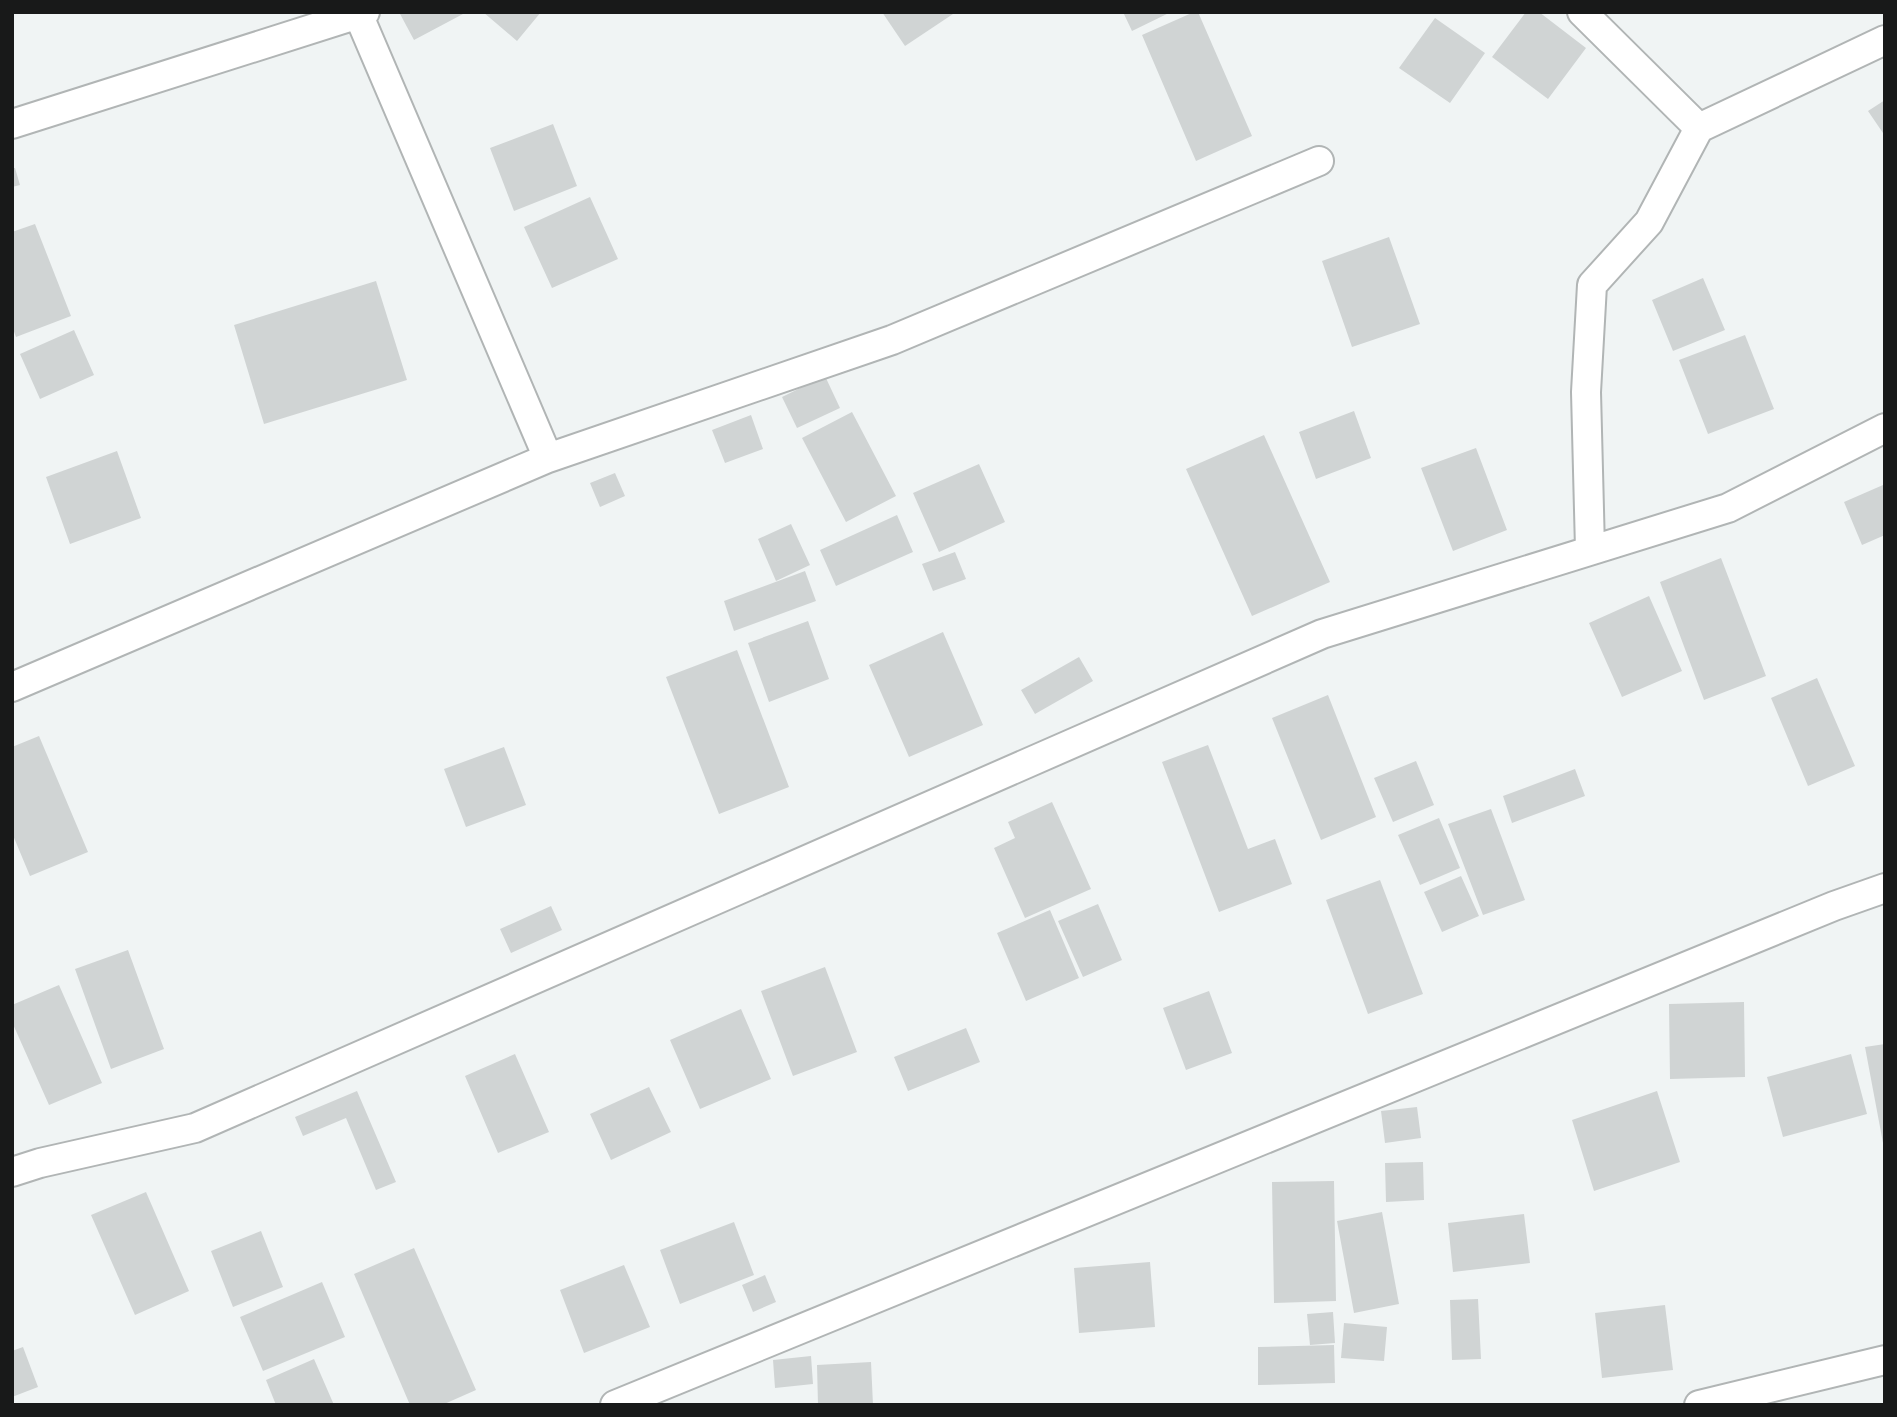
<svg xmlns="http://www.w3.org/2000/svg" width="1897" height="1417" font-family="'Golos Text',sans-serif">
<rect width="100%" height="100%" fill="#f0f4f4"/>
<path fill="#d0d4d4" d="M399 12H462L463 14 414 40Z
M483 12H541L517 41Z
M882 12H956L905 46Z
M1123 12H1171L1132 31Z
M1194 12H1198L1252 136 1196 161 1142 35Z
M1526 12H1539L1586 48 1548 99 1492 57Z
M1435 18 1485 53 1450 103 1399 68Z
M1885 100V136L1868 111Z
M553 124 577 186 514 211 490 148Z
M12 168H15L20 185 12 187Z
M590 197 618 259 552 288 524 227Z
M35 224 71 316 16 337 12 326V232Z
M1389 237 1420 324 1352 347 1322 261Z
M1703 278 1725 330 1673 351 1652 300Z
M376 281 407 380 264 424 234 325Z
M74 330 94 375 40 399 20 354Z
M1745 335 1774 409 1708 434 1679 360Z
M825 376 840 408 797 428 782 397Z
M1354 411 1371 458 1316 479 1299 432Z
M852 412 896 496 846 522 802 438Z
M751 415 763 449 725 463 712 430Z
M1264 435 1330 582 1252 616 1186 469Z
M1476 448 1507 530 1453 551 1421 468Z
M117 451 141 518 70 544 46 477Z
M979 464 1005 522 939 552 913 493Z
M615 473 625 496 600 507 590 483Z
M1883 485 1885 535 1862 545 1844 502Z
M897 515 913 552 836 586 820 550Z
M791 524 810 565 776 581 758 539Z
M955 552 966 579 933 591 922 564Z
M1721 558 1766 676 1704 700 1660 582Z
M805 571 816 601 734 631 724 601Z
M1649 596 1682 671 1622 697 1589 623Z
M808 621 829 679 769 702 748 643Z
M943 632 983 725 909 757 869 665Z
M737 650 789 787 719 814 666 677Z
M1079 657 1093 681 1035 714 1021 690Z
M1817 678 1855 766 1808 786 1771 698Z
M1328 695 1376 817 1321 840 1272 718Z
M39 736 88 852 30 876 12 833V747Z
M1208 745 1248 849 1275 839 1292 884 1219 912 1162 762Z
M504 747 526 805 466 827 444 769Z
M1416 761 1434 805 1393 822 1374 778Z
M1575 769 1585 796 1512 823 1503 796Z
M1052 802 1091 889 1025 918 994 848 1015 838 1008 822Z
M1491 809 1525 900 1483 915 1448 824Z
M1439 818 1460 868 1420 885 1398 835Z
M1461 876 1479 916 1442 932 1424 892Z
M1380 880 1423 994 1368 1014 1326 900Z
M1098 904 1122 960 1083 977 1058 921Z
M551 906 562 930 511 953 500 929Z
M1050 910 1079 978 1026 1001 997 933Z
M128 950 164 1049 111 1069 75 969Z
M825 967 857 1052 793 1076 761 991Z
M59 985 102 1083 49 1105 12 1022V1005Z
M1209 991 1232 1053 1186 1070 1163 1008Z
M1744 1002 1745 1077 1670 1079 1669 1004Z
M741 1009 771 1079 700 1109 670 1040Z
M966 1028 980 1062 908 1091 894 1057Z
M1885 1044V1143H1883L1865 1047Z
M515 1054 549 1132 498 1153 465 1076Z
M1851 1054 1867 1114 1783 1137 1767 1077Z
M649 1087 671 1132 611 1160 590 1114Z
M357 1091 396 1182 376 1190 346 1118 303 1136 295 1117Z
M1657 1091 1680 1162 1594 1191 1572 1120Z
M1417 1107 1421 1138 1385 1143 1381 1111Z
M1423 1162 1424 1200 1386 1202 1385 1163Z
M1334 1181 1336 1301 1274 1303 1272 1182Z
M146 1192 189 1291 135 1315 91 1215Z
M1382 1212 1399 1304 1354 1313 1337 1221Z
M1524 1214 1530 1263 1453 1272 1448 1223Z
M734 1222 754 1275 680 1304 660 1250Z
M261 1231 283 1287 233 1307 211 1251Z
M414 1248 476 1390 442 1405H410L354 1274Z
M1150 1262 1155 1327 1079 1333 1074 1268Z
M624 1265 650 1327 584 1353 560 1290Z
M765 1275 776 1302 753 1312 742 1285Z
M322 1282 345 1337 263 1371 240 1317Z
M1478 1299 1481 1359 1452 1360 1450 1300Z
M1665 1305 1673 1370 1602 1378 1595 1313Z
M1333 1312 1335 1343 1310 1345 1307 1314Z
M1344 1323 1387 1327 1384 1361 1341 1358Z
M1334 1345 1335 1383 1258 1385V1347Z
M23 1347 38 1387 12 1397V1351Z
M811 1356 813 1384 775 1388 773 1360Z
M314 1359 334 1405H276L266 1380Z
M871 1362 873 1405H818L817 1365Z"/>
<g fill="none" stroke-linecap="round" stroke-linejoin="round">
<g stroke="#b1b5b5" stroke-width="32">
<path id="street" d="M1582 12 1699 128
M359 16 548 458
M12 124 365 12
M1590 549 1586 392 1592 285 1649 222 1699 128 1885 40
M12 687 548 458 892 340 1319 161
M12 1172 40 1163 195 1128 1322 634 1728 508 1885 428
M615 1405 1834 906 1885 888
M1699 1405 1885 1360"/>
</g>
<use href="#street" stroke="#fff" stroke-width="28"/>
</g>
<rect width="1897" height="1417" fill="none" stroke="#181919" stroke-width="28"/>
</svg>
